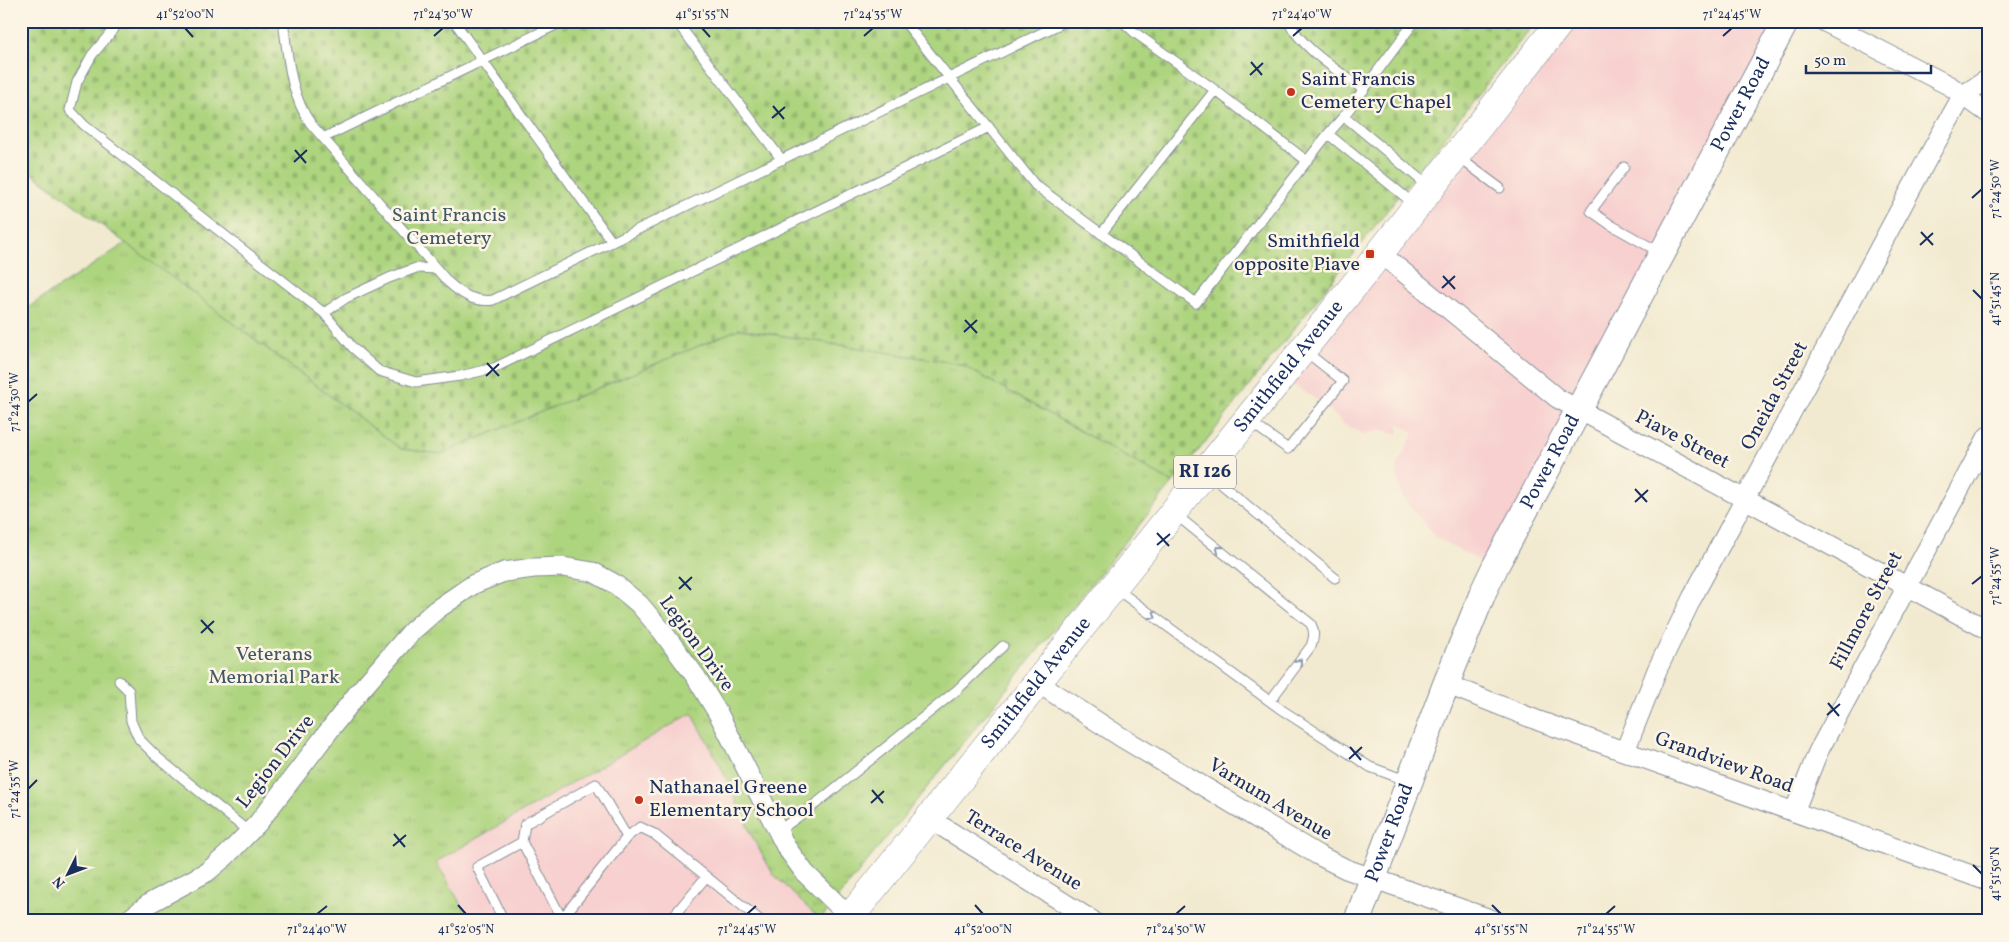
<svg xmlns="http://www.w3.org/2000/svg" width="2009" height="942" font-family="Vollkorn,serif">
<defs>
<pattern id="cemetery-stones" width="16" height="16" patternUnits="userSpaceOnUse" patternTransform="scale(1.25)"><rect width="16" height="16" fill="#add47e"/><path d="M2 7V4a2 2 0 0 1 4 0v3zM10 15v-3a2 2 0 0 1 4 0v3z" fill="#94b66f"/></pattern>
<pattern id="park-tufts" width="24" height="20" patternUnits="userSpaceOnUse" patternTransform="scale(1.25)"><rect width="24" height="20" fill="#add47e"/><path d="M3 7l-1-3M5 7V3M7 7l1-3M15 17l-1-3M17 17v-4M19 17l1-3" fill="none" stroke="#94b66f"/></pattern>
</defs>
<rect width="100%" height="100%" fill="#fcf5e5"/>
<filter id="ink" filterUnits="userSpaceOnUse"><feTurbulence type="fractalNoise" baseFrequency=".02" numOctaves="2"/><feDisplacementMap in="SourceGraphic" scale="10" xChannelSelector="R" yChannelSelector="G"/><feConvolveMatrix kernelMatrix="1 2 1 2 8 2 1 2 1" color-interpolation-filters="sRGB"/></filter>
<filter id="wash" filterUnits="userSpaceOnUse"><feTurbulence type="fractalNoise" baseFrequency=".0096" numOctaves="4" result="noise"/><feDisplacementMap in="SourceGraphic" scale="20" xChannelSelector="R" yChannelSelector="G"/><feGaussianBlur stdDeviation="1.12" result="paint"/><feColorMatrix in="noise" values="0 0 0 0 0 0 0 0 0 0 0 0 0 0 0 0 0 1.4 0 .05"/><feComposite in="paint" operator="in"/></filter>
<g filter="url(#wash)">
<rect width="100%" height="100%" fill="#f2ead0"/>
<path fill="#f7d0cf" d="M1561 21H1786L1491 567 1435 537 1402 496 1396 467 1414 433 1399 423 1398 435 1384 430 1363 434 1344 425 1327 407 1282 377Z
M692 713 720 765 752 836 773 874 819 921H471L435 862Z"/>
<path fill="url(#cemetery-stones)" stroke="#64826e" d="M21 21H1536L1173 483 960 364 739 329 441 454 401 449 21 165Z"/>
<path fill="url(#park-tufts)" stroke="#64826e" d="M126 243 401 449 441 454 739 329 960 364 1173 483 820 920 773 874 752 836 720 765 692 713 436 862 471 921H21V312Z"/>
</g>
<g filter="url(#ink)">
<g fill="none" stroke-linecap="round" stroke-linejoin="round">
<g stroke="#868c97" stroke-width="11">
<path id="service" d="M115 21 114 29 92 55 77 82 70 110 84 125 324 313 353 348 379 371 416 382 460 376 494 368 989 127
M283 21C288 56 290 95 311 124L448 282C461 294 475 303 493 300L1066 21
M454 21 612 242
M676 21 782 160
M904 21 1035 185 1196 303 1328 134 1344 116 1415 21
M1122 21 1134 32 1215 90 1307 161
M1288 21C1304 51 1338 70 1364 90
M1344 116 1428 186
M1328 134 1414 204
M323 138 564 21
M1458 157 1500 188
M1624 167 1591 211 1611 225 1661 253
M1101 234 1215 90
M324 313 346 298 389 278 416 268 437 269
M1249 421 1288 449 1343 381 1305 351
M1208 473 1335 578
M1175 514 1311 624C1315 632 1314 638 1311 646L1270 701
M1115 588 1282 710 1370 767 1408 781
M119 681 129 691 131 721 139 739 157 757 249 832
M777 832 818 802 957 690 1003 646
M522 842 525 824 596 784 627 837
M504 921 477 867 522 842 562 919
M560 921 627 837 640 827 654 834 761 921
M685 921 676 913 706 877"/>
</g>
<g stroke="#868c97" stroke-width="21">
<path id="minor" d="M1823 21 1950 86 1988 113
M1380 253 1557 398 1988 630
M1038 683 1121 737 1318 855 1346 869 1496 921
M1446 684 1539 721 1988 881
M1625 751 1657 670 1692 598 1933 148 1963 95 1988 79
M1794 812 1818 752 1988 436
M930 819 1093 921
M127 921 150 903 207 872 226 856 258 823 358 693 412 631 436 610 474 584 504 572 534 568 563 567 593 572 615 584 639 604 662 631 696 677 719 715 786 847 805 873 850 917"/>
</g>
<g stroke="#868c97" stroke-width="28">
<g id="secondary">
<path id="s1" d="M1357 921 1446 684 1484 590 1496 565 1786 21"/>
</g>
</g>
<g stroke="#868c97" stroke-width="29">
<g id="primary">
<path id="s2" d="M847 921 1380 253 1561 21"/>
</g>
</g>
<use href="#service" stroke="#fff" stroke-width="9"/>
<use href="#minor" stroke="#fff" stroke-width="19"/>
<use href="#secondary" stroke="#fff" stroke-width="26"/>
<use href="#primary" stroke="#fff" stroke-width="28"/>
</g>
<defs><path id="oneway-chevron" d="M-2-3.5L2.5 0L-2 3.5" fill="none" stroke-width="1.6" stroke-linecap="round" stroke-linejoin="round" transform="scale(1.25)"/></defs>
<g stroke="#8d97ae">
<use href="#oneway-chevron" transform="translate(1219 549) rotate(-141)"/>
<use href="#oneway-chevron" transform="translate(1153 616) rotate(36)"/>
<use href="#oneway-chevron" transform="translate(1299 662) rotate(-53)"/>
</g>
</g>
<path fill="none" stroke="#1b2f5e" stroke-width="2" d="M185 28 193 37M702 28 710 37M434 36 443 28M864 36 873 28M1293 36 1302 28M1723 36 1732 28M1251 62 1262 75M1250 75 1263 63M773 106 784 119M772 118 785 107M295 150 306 163M294 162 307 150M1972 198 1982 189M1921 232 1933 245M1920 245 1933 233M1443 276 1455 289M1442 288 1455 276M1973 290 1982 299M965 320 977 333M964 332 977 320M487 363 499 376M486 376 499 364M28 402 37 394M1635 489 1647 502M1635 502 1648 490M1157 533 1169 546M1157 545 1170 534M679 577 691 590M1972 584 1982 576M679 589 692 577M201 620 213 633M201 633 214 621M1828 703 1839 716M1827 715 1840 704M1350 747 1361 760M1349 759 1362 747M28 789 37 780M872 790 883 803M871 803 884 791M394 834 405 847M393 846 406 835M1973 865 1982 874M458 905 466 914M975 905 983 914M1492 905 1501 914M317 914 327 906M747 914 756 906M1176 914 1185 906M1606 914 1615 906"/>
<g fill="#c8321e" stroke="#fcf5e5" stroke-width="2">
<circle cx="1291" cy="92" r="5"/>
<rect x="1365" y="249" width="10" height="10" rx="2.5"/>
<circle cx="639" cy="800" r="5"/>
</g>
<g text-anchor="middle" dominant-baseline="central" stroke-width="5" stroke-linejoin="round" paint-order="stroke">
<rect fill="#fcf5e5" stroke="#5e6a86" stroke-width="1" x="1174" y="455.5" width="62" height="33" rx="4"/>
<g font-size="19" font-weight="bold" fill="#1b2f5e">
<text x="1205" y="472">RI 126</text>
</g>
<g font-size="20" fill="#1b2f5e" stroke="#fcf5e5" text-anchor="start">
<text x="1301" y="80">Saint Francis<tspan x="1301" dy="23">Cemetery Chapel</tspan></text>
<text x="1360" y="242" text-anchor="end">Smithfield<tspan x="1360" dy="23">opposite Piave</tspan></text>
<text x="649" y="788">Nathanael Greene<tspan x="649" dy="23">Elementary School</tspan></text>
</g>
<g font-size="20" fill="#1b2f5e" stroke="#fcf5e5">
<text stroke="none"><textPath href="#s1" startOffset="904">Power Road</textPath></text>
<text stroke="none"><textPath href="#s2" startOffset="709">Smithfield Avenue</textPath></text>
<text transform="translate(1775 396) rotate(-62)">Oneida Street</text>
<text transform="translate(1682 440) rotate(28)">Piave Street</text>
<text stroke="none"><textPath href="#s1" startOffset="499">Power Road</textPath></text>
<text transform="translate(1867 611) rotate(-62)">Fillmore Street</text>
<text transform="translate(696 644) rotate(54)">Legion Drive</text>
<text stroke="none"><textPath href="#s2" startOffset="304">Smithfield Avenue</textPath></text>
<text transform="translate(276 762) rotate(-52)">Legion Drive</text>
<text transform="translate(1724 763) rotate(20)">Grandview Road</text>
<text transform="translate(1270 800) rotate(31)">Varnum Avenue</text>
<text stroke="none"><textPath href="#s1" startOffset="94">Power Road</textPath></text>
<text transform="translate(1023 851) rotate(32)">Terrace Avenue</text>
</g>
<g font-size="20" fill="#405866" stroke="#fcf5e5">
<text x="449" y="216">Saint Francis<tspan x="449" dy="23">Cemetery</tspan></text>
<text x="274" y="655">Veterans<tspan x="274" dy="23">Memorial Park</tspan></text>
</g>
</g>
<rect width="2009" height="942" fill="none" stroke="#fcf5e5" stroke-width="55"/>
<g transform="translate(68 874) rotate(228)" stroke="#fcf5e5" stroke-width="4" paint-order="stroke">
<path d="M0-4L9 19L0 12L-9 19Z" fill="#1b2f5e"/>
<text y="-8" font-size="14" font-weight="bold" text-anchor="middle" fill="#1b2f5e">N</text>
</g>
<path d="M1806 65v8h125v-8" fill="none" stroke="#1b2f5e" stroke-width="2.5"/>
<text x="1814" y="65" font-size="15" fill="#1b2f5e" stroke="#fcf5e5" stroke-width="4" paint-order="stroke">50 m</text>
<rect x="28" y="28" width="1954" height="886" fill="none" stroke="#1b2f5e" stroke-width="2"/>
<g font-size="12" text-anchor="middle" fill="#1b2f5e">
<text x="185" y="18">41°52'00"N</text>
<text x="443" y="18">71°24'30"W</text>
<text x="702" y="18">41°51'55"N</text>
<text x="873" y="18">71°24'35"W</text>
<text x="1302" y="18">71°24'40"W</text>
<text x="1732" y="18">71°24'45"W</text>
<text transform="translate(1995 189) rotate(-90)" y="4">71°24'50"W</text>
<text transform="translate(1995 299) rotate(-90)" y="4">41°51'45"N</text>
<text transform="translate(14 402) rotate(-90)" y="4">71°24'30"W</text>
<text transform="translate(1995 576) rotate(-90)" y="4">71°24'55"W</text>
<text transform="translate(14 789) rotate(-90)" y="4">71°24'35"W</text>
<text transform="translate(1995 874) rotate(-90)" y="4">41°51'50"N</text>
<text x="317" y="933">71°24'40"W</text>
<text x="466" y="933">41°52'05"N</text>
<text x="747" y="933">71°24'45"W</text>
<text x="983" y="933">41°52'00"N</text>
<text x="1176" y="933">71°24'50"W</text>
<text x="1501" y="933">41°51'55"N</text>
<text x="1606" y="933">71°24'55"W</text>
</g>
</svg>
